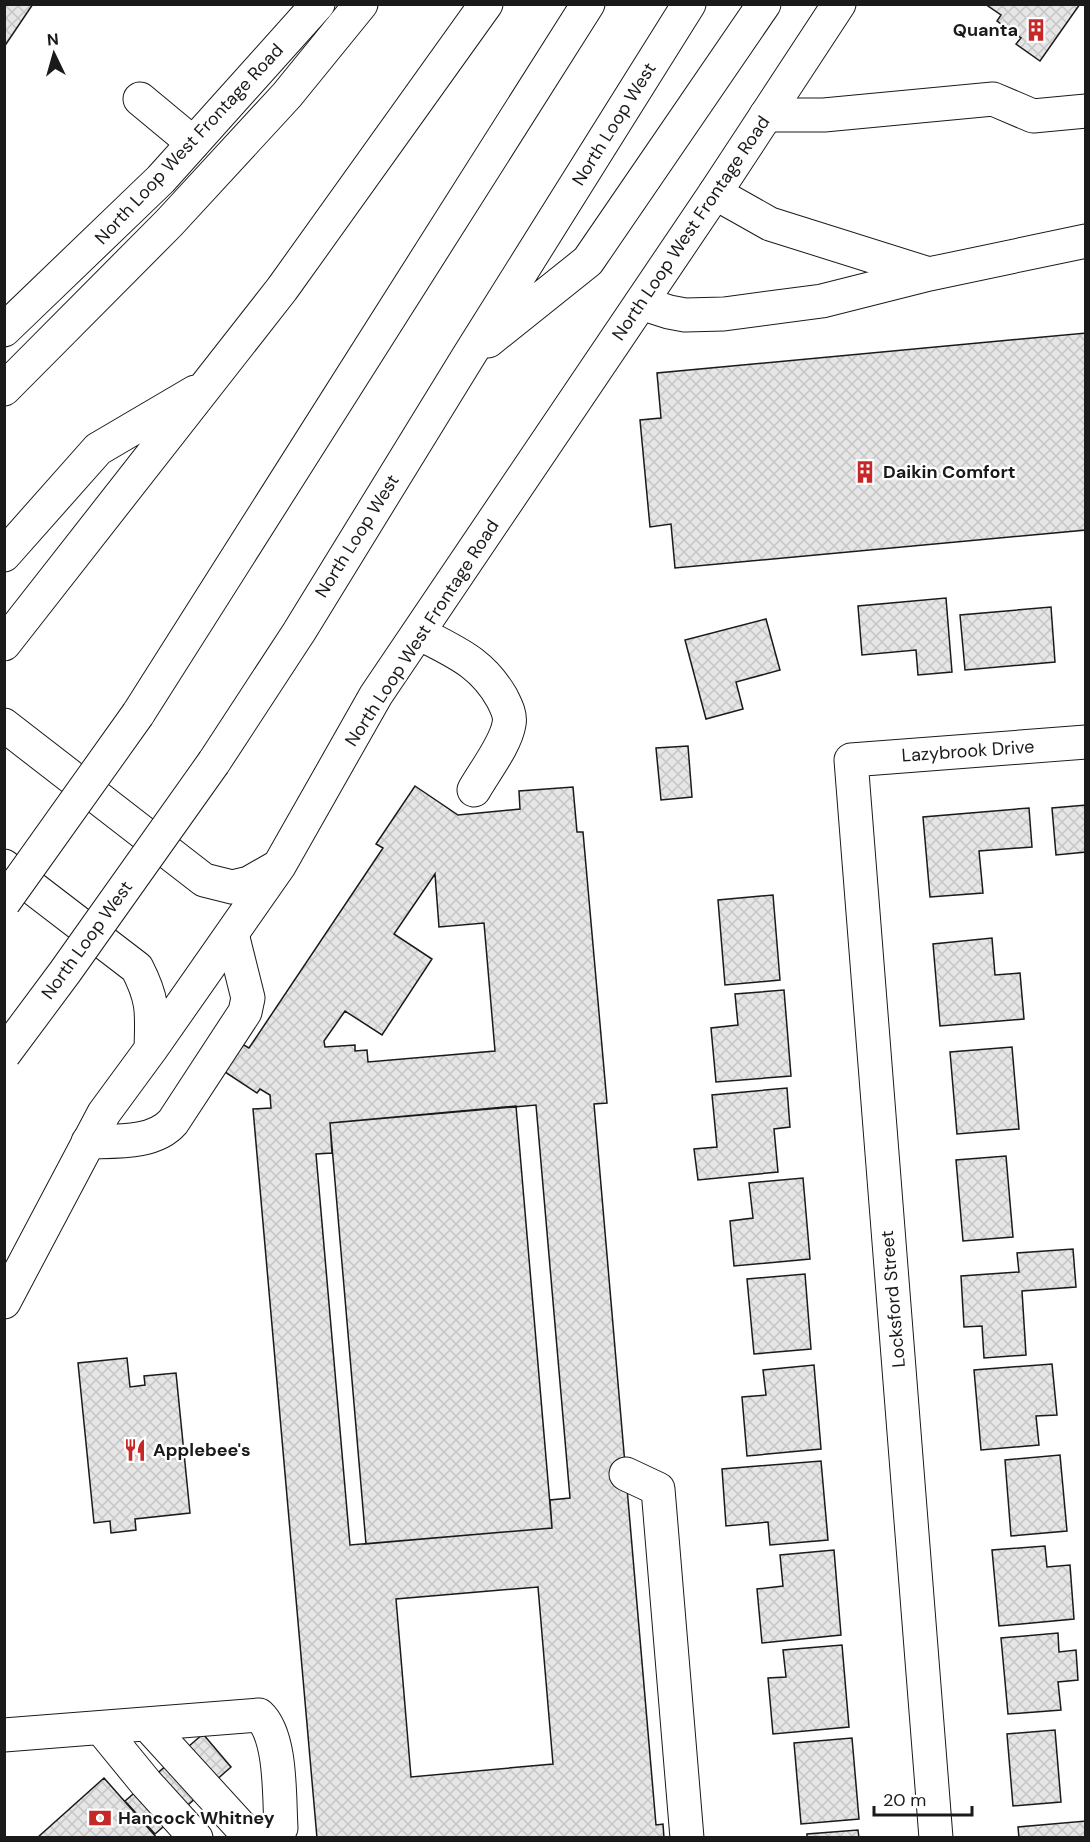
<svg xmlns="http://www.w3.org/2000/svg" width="1090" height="1842" font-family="'DM Sans',sans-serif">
<defs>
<pattern id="building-cross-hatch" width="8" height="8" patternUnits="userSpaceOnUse" patternTransform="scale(1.5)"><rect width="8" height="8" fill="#e6e6e6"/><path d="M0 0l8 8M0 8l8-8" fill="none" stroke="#c5c5c5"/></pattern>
</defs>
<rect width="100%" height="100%" fill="#fff"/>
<path fill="url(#building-cross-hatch)" stroke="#1a1a1a" stroke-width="1.5" fill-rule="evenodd" d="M4 4H33L4 47Z
M985 4H1080L1040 61 1016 44 1021 38 997 21 1001 15Z
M1086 333V530L675 568 671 524 650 527 640 420 661 418 657 373Z
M946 598 952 672 918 675 916 650 862 655 858 606Z
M1051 607 1055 662 965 670 960 615Z
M766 619 780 670 736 682 743 709 706 719 685 640Z
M688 746 692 797 661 800 656 748Z
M415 786 458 815 520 809 519 791 573 787 577 832H583L607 1103 594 1104 656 1825 663 1824 664 1838H317L253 1109 271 1108 270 1095 260 1089 257 1093 225 1072 242 1044 249 1048 383 848 376 844ZM435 874 439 927 484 923 495 1051 368 1062 367 1050 355 1051V1045L325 1047 324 1041 345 1011 382 1035 432 959 394 934ZM536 1105 570 1498 550 1500 552 1528 350 1545 316 1154 332 1153 330 1123ZM538 1587 553 1764 411 1777 396 1599Z
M1086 805V852L1056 855 1052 808Z
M1029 808 1032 847 979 851 983 893 930 897 923 817Z
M773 895 780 980 725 985 718 900Z
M992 938 995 975 1020 973 1024 1019 940 1026 933 944Z
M784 990 791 1076 716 1082 711 1028 738 1025 735 994Z
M1012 1047 1019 1129 957 1134 950 1052Z
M787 1088 790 1127 774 1129 778 1172 698 1180 694 1149 717 1147 712 1095Z
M516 1106 552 1528 366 1544 330 1123Z
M1006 1156 1013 1237 963 1241 956 1160Z
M803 1178 810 1259 734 1266 730 1221 753 1218 749 1183Z
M1073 1249 1076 1287 1022 1291 1026 1355 984 1358 982 1326 964 1327 961 1276 1019 1272 1017 1253Z
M805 1274 811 1349 754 1354 747 1279Z
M127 1358 130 1387 145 1385 144 1376 176 1373 190 1513 135 1519 136 1530 111 1533 110 1521 94 1523 78 1363Z
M1052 1364 1057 1415 1036 1416 1039 1445 981 1450 974 1370Z
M814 1365 821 1449 747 1456 742 1397 766 1395 763 1370Z
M1060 1455 1067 1531 1011 1536 1005 1460Z
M821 1461 828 1540 770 1545 768 1522 726 1526 722 1469Z
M1045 1546 1047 1567 1070 1565 1074 1619 999 1626 992 1550Z
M834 1550 841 1635 762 1643 757 1589 783 1586 780 1555Z
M1058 1633 1059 1652 1076 1650 1078 1680 1058 1682 1061 1710 1008 1714 1001 1638Z
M842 1645 849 1727 773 1734 768 1678 786 1677 783 1650Z
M1055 1730 1061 1802 1013 1806 1007 1734Z
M203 1734 231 1767 155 1834 125 1801Z
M852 1738 859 1819 801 1824 794 1743Z
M104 1778 157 1838H37Z
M1086 1821V1838H1019L1018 1827Z
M858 1830 859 1838H807V1834Z"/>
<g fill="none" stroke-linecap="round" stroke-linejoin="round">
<g stroke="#1a1a1a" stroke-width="35">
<path id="minor" d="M140 99 193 143
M766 115H824L993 99 1033 116 1086 111
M715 193 770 224 929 274 1086 241
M641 303 669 312 685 315 724 314 822 301 929 274
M419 633C454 652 481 661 502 698 506 706 511 715 509 724 506 744 484 772 474 790
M88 1142C115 1141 154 1144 173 1122L245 1012 248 998 232 934
M626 1474 658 1489 687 1838
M147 1724 251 1838
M101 1728 146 1783 196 1838
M4 1735 259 1715C282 1736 279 1797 281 1828L273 1838
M936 1838 851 760 1086 742"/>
</g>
<g stroke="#1a1a1a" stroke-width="35">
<path id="major" d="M4 330 161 179 318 4
M4 725 204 880 232 887 249 883 277 867
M4 866 137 968C154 1001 152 1013 151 1049
M4 1302 104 1113 151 1049 279 866 376 695 715 193 839 4"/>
</g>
<g stroke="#1a1a1a" stroke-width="35">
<path id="highway" d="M488 341 588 261 764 4
M4 389 169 223 287 95 361 4
M4 555 98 449 195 392
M4 644 282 289 486 4
M138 714 588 4
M214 762 299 632 468 357 689 4"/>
</g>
<use href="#minor" stroke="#fff" stroke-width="33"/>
<use href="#major" stroke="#fff" stroke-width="33"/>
<use href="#highway" stroke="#fff" stroke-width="33"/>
<g stroke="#1a1a1a" stroke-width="35" stroke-linecap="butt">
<path id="highway-bridge" d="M4 902 138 714
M4 1054 65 972 214 762"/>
</g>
<use href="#highway-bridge" stroke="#fff" stroke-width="33"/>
</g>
<defs>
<g id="building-bare" transform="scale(1.8)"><path d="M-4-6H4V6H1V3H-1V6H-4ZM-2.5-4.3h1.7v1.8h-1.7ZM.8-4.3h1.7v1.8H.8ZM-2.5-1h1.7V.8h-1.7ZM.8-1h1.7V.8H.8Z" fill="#c62828" stroke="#fff" stroke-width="2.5" paint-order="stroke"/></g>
<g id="restaurant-bare" transform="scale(1.8)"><path d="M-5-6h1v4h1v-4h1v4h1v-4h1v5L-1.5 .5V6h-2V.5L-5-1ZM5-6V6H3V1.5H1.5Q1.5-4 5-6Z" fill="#c62828" stroke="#fff" stroke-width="2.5" paint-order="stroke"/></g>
<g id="bank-bare" transform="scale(1.8)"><path d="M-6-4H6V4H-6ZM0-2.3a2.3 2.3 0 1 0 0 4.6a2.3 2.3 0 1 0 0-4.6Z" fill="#c62828" stroke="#fff" stroke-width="2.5" paint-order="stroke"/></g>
</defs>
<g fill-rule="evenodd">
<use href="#building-bare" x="1036" y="30"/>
<use href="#building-bare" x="865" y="472"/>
<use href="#restaurant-bare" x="135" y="1450"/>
<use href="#bank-bare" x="100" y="1818"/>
</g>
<g text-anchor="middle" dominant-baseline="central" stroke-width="4.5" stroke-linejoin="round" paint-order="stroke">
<g font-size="18" font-weight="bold" fill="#1a1a1a" stroke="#fff" text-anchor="start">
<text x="1018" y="30" text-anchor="end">Quanta</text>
<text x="883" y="472">Daikin Comfort</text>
<text x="153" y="1450">Applebee's</text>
<text x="118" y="1818">Hancock Whitney</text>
</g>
<g font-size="18" fill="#1a1a1a" stroke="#fff">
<text transform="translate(614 124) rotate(-58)">North Loop West</text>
<text transform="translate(189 144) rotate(-47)">North Loop West Frontage Road</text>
<text transform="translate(691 228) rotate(-56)">North Loop West Frontage Road</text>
<text transform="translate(357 536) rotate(-58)">North Loop West</text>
<text transform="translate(422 633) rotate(-57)">North Loop West Frontage Road</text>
<text transform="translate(968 751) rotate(-4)">Lazybrook Drive</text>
<text transform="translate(87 940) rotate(-54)">North Loop West</text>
<text transform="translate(893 1299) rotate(-95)">Locksford Street</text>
</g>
</g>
<rect width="1090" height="1842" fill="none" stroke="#1a1a1a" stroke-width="12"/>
<g transform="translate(54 54) rotate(355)" stroke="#ffffff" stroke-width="4.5" paint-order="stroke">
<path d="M0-4.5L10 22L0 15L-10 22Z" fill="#1a1a1a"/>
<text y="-9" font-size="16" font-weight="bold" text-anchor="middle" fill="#1a1a1a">N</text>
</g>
<path d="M874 1806v9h98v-9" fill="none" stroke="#1a1a1a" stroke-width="3"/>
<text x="883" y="1806" font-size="18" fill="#1a1a1a" stroke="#ffffff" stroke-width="4.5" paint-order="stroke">20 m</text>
</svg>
